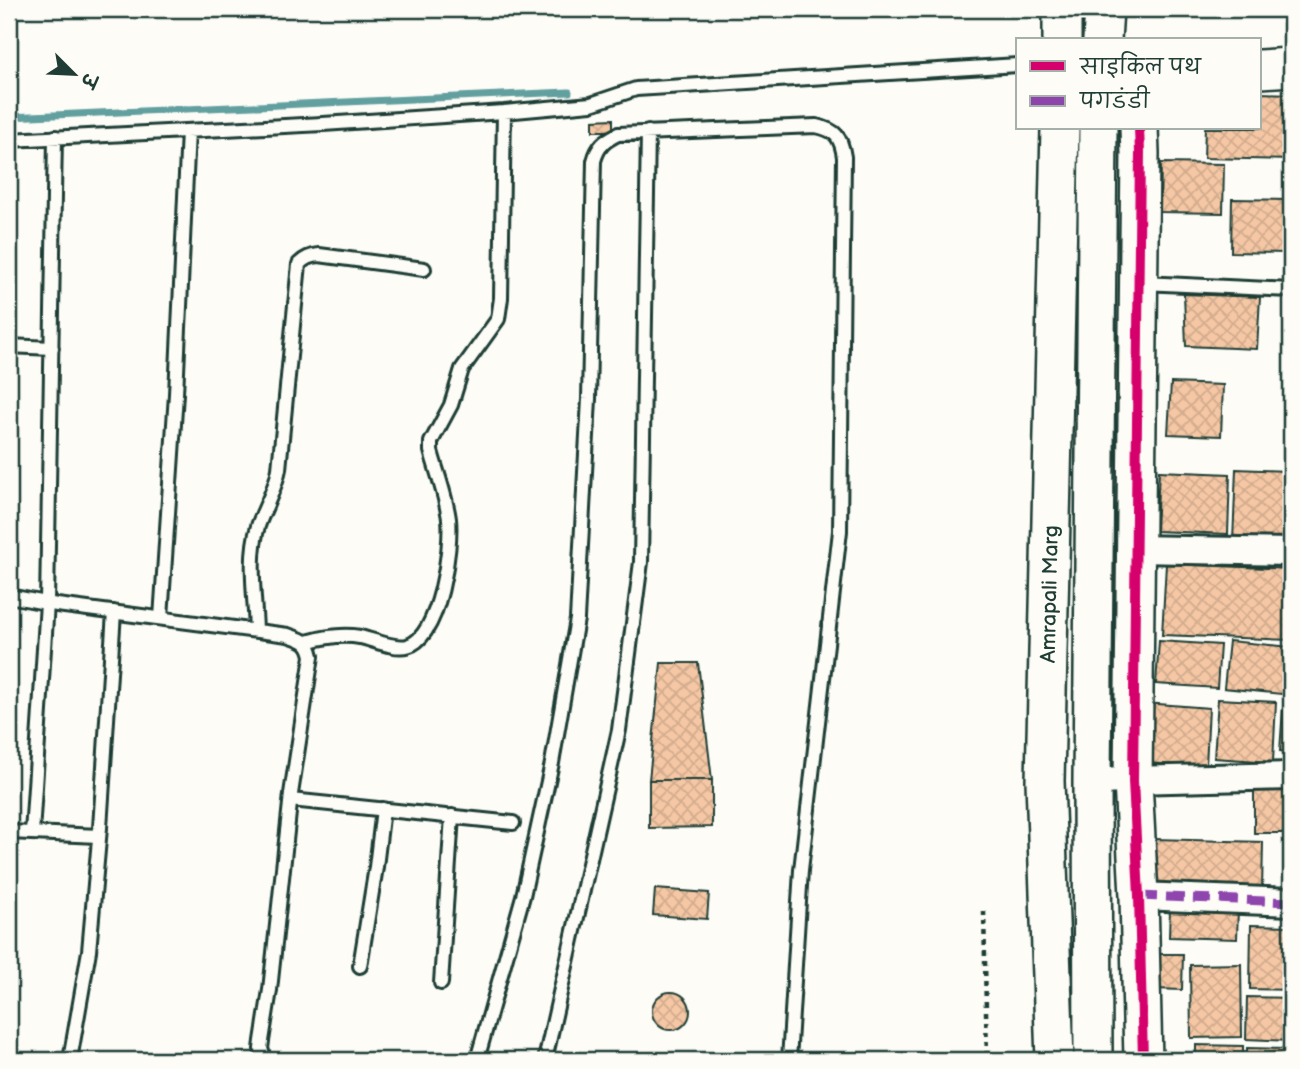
<svg xmlns="http://www.w3.org/2000/svg" width="1300" height="1069" font-family="'Balsamiq Sans','Playpen Sans Deva',sans-serif">
<defs>
<pattern id="building-cross-hatch" width="8" height="8" patternUnits="userSpaceOnUse" patternTransform="scale(1.75)"><rect width="8" height="8" fill="#f5c7a4"/><path d="M0 0l8 8M0 8l8-8" fill="none" stroke="#d2ac8e"/></pattern>
</defs>
<rect width="100%" height="100%" fill="#fdfcf7"/>
<filter id="ink" filterUnits="userSpaceOnUse"><feTurbulence type="fractalNoise" baseFrequency=".0143" numOctaves="2"/><feDisplacementMap in="SourceGraphic" scale="14" xChannelSelector="R" yChannelSelector="G"/><feConvolveMatrix kernelMatrix="1 2 1 2 8 2 1 2 1" color-interpolation-filters="sRGB"/></filter>
<g filter="url(#ink)">
<g fill="none" stroke-linecap="round" stroke-linejoin="round">
<path stroke="#629f9f" stroke-width="7" d="M9 117 569 92"/>
</g>
<path fill="url(#building-cross-hatch)" stroke="#1f3d34" stroke-width="2" d="M1260 93 1291 94V160L1204 158 1205 128H1260Z
M613 119V131H593V120Z
M1161 163 1224 164 1223 213 1160 212Z
M1232 199 1287 200 1286 253 1231 252Z
M1184 294 1260 297 1257 349 1186 346Z
M1171 383 1223 385 1221 436 1168 434Z
M1236 469 1287 471 1284 543 1233 541Z
M1159 471 1230 474 1228 534 1156 531Z
M1166 564 1291 569V640L1162 635Z
M1159 641 1220 645 1217 688 1156 684Z
M1229 641 1291 647V695L1224 688Z
M661 663H698L712 780H649Z
M1218 699 1276 702 1273 762 1214 758Z
M1145 703 1209 708 1206 766 1142 763Z
M1283 709H1291V752L1280 751Z
M649 780H712V827L649 828Z
M1254 791H1291V833H1254Z
M1154 839 1263 842 1262 892 1152 889Z
M655 889 709 893 707 919 653 915Z
M1170 906 1238 908 1237 939 1169 937Z
M1251 925 1291 926V990L1250 989Z
M1158 954H1183L1182 990 1155 989Z
M1241 964 1242 1037 1191 1038 1190 965Z
M652 1011a19 19 0 1 1 38 0a19 19 0 1 1-38 0Z
M1247 997 1291 998V1041L1246 1039Z
M1196 1045 1243 1046V1060H1196Z
M1247 1048 1285 1049V1060H1247Z"/>
<g fill="none" stroke-linecap="round" stroke-linejoin="round">
<g stroke="#1f3d34" stroke-width="18">
<path id="lane" d="M9 140 323 124 504 112 591 104 636 89 1018 65
M1143 283 1291 290
M9 346 52 348
M9 596 57 605 288 635C303 640 309 641 312 656L291 794 270 990 262 1041 261 1049 265 1060
M161 618 176 394 188 131
M256 631C255 597 248 559 258 526 265 506 275 491 279 469L299 264C305 258 310 256 319 255L424 269
M307 642C324 637 342 634 360 637 374 640 393 649 407 646 440 638 452 547 449 519 446 496 437 473 431 451V442L451 405 462 369 498 319 501 298 504 112
M291 800 513 823
M9 832 99 836
M32 833 47 603 55 137
M360 966 376 867 383 809
M441 983 452 816
M70 1060 89 951 100 828 114 612
M477 1060 523 896 552 763 577 619 589 399 594 161C598 146 604 141 618 134L816 126C836 130 841 137 844 157L840 531 801 870 789 1060
M545 1060 619 730 641 562 648 132"/>
</g>
<g stroke="#1f3d34" stroke-width="32">
<path id="street" d="M1135 549 1291 552
M1092 781 1291 776
M1139 896 1291 902"/>
</g>
<g stroke="#1f3d34" stroke-width="42">
<g id="secondary">
<path d="M1062 40V9"/>
<path d="M1102 40 1104 9"/>
<path d="M1260 69 1291 67"/>
<path d="M1139 128 1140 153 1133 781 1139 896 1143 1060"/>
<path id="s1" d="M1055 1060 1045 781 1060 128"/>
<path d="M1093 1060 1092 781 1098 128"/>
</g>
</g>
<path stroke="#1f3d34" stroke-width="4.5" stroke-dasharray="5 5" stroke-linecap="butt" d="M984 911 987 1060"/>
<use href="#lane" stroke="#fdfcf7" stroke-width="12"/>
<use href="#street" stroke="#fdfcf7" stroke-width="26"/>
<use href="#secondary" stroke="#fdfcf7" stroke-width="37"/>
<path stroke="#8e44ad" stroke-width="9" stroke-dasharray="18 9" stroke-linecap="butt" d="M1139 896 1291 902"/>
<g stroke="#fdfcf7" stroke-width="15">
<path id="cycleway" d="M1139 128 1140 153 1133 781 1139 896 1143 1060"/>
</g>
<use href="#cycleway" stroke="#d6006c" stroke-width="10"/>
</g>
</g>
<g text-anchor="middle" dominant-baseline="central" stroke-width="5" stroke-linejoin="round" paint-order="stroke">
<g font-size="21" fill="#1f3d34" stroke="#fdfcf7">
<text stroke="none"><textPath href="#s1" startOffset="466">Amrapali Marg</textPath></text>
</g>
</g>
<rect width="1300" height="1069" fill="none" stroke="#fdfcf7" stroke-width="35"/>
<rect x="18" y="18" width="1265" height="1034" fill="none" stroke="#1f3d34" stroke-width="2.5" filter="url(#ink)"/>
<rect x="1016" y="38" width="245" height="91" fill="#fdfcf7" stroke="#a4b0a9" stroke-width="2"/>
<rect x="1030" y="61" width="35" height="10" fill="#d6006c" stroke="#a4b0a9" stroke-width="2"/>
<text x="1080" y="74" font-size="21" fill="#1f3d34">साइकिल पथ</text>
<rect x="1030" y="96" width="35" height="10" fill="#8e44ad" stroke="#a4b0a9" stroke-width="2"/>
<text x="1080" y="108" font-size="21" fill="#1f3d34">पगडंडी</text>
<g transform="translate(74 74) rotate(114)" stroke="#fdfcf7" stroke-width="5" paint-order="stroke">
<path d="M0-5L12 26L0 18L-12 26Z" fill="#1f3d34"/>
<text y="-10" font-size="19" font-weight="bold" text-anchor="middle" fill="#1f3d34">उ</text>
</g>
</svg>
